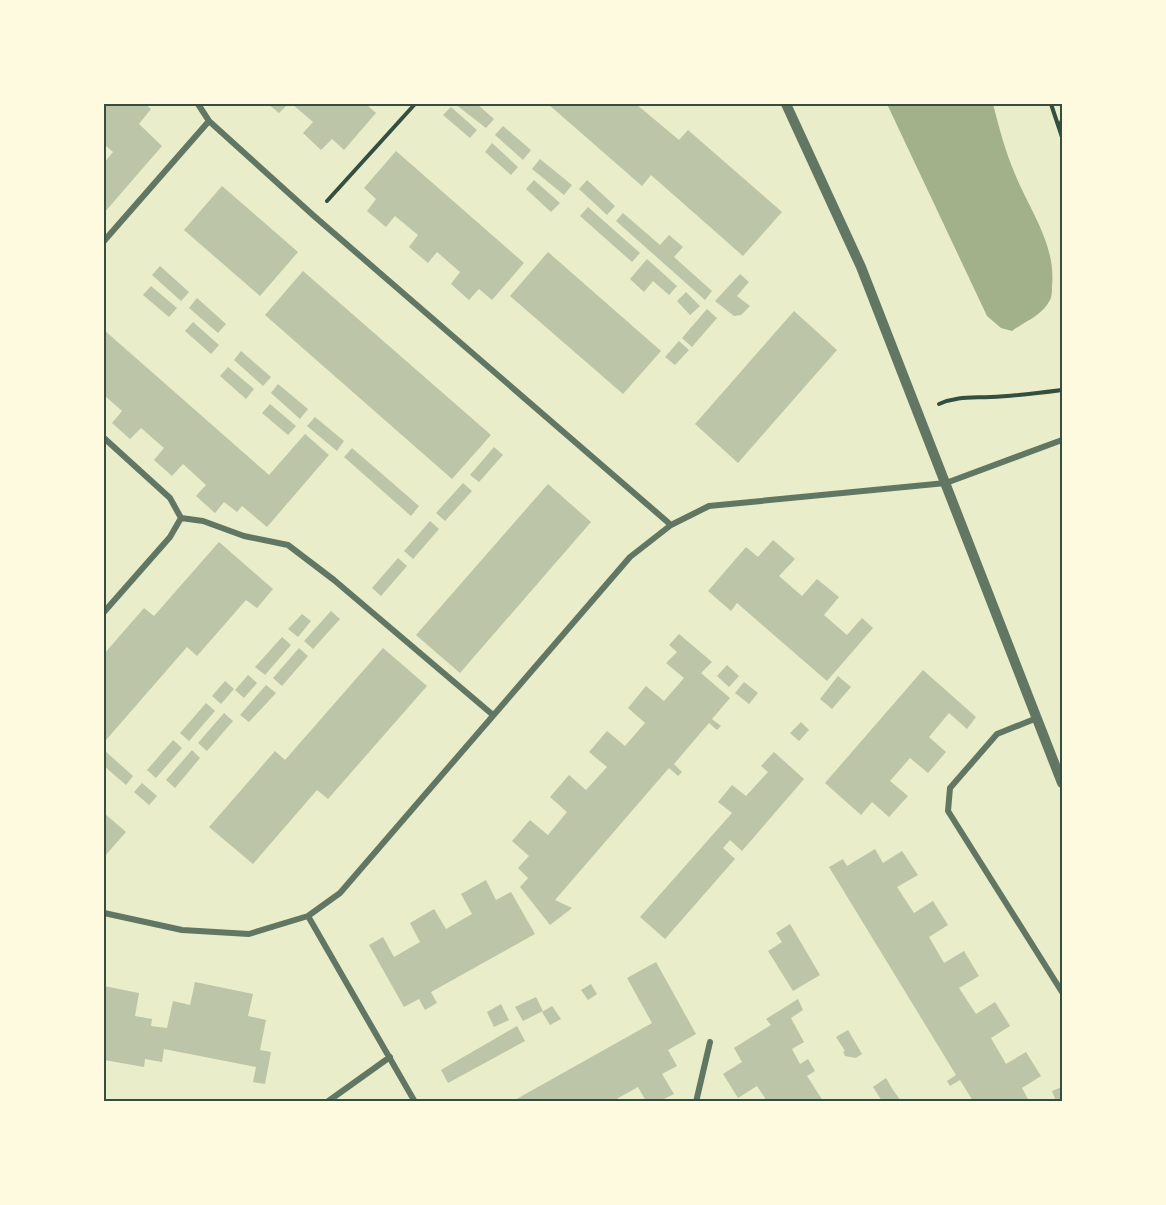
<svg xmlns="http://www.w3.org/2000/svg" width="1166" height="1205" font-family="Signika,sans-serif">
<rect width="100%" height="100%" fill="#e9edc9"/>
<path fill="#a3b18a" d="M887 104H993C999 127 1005 151 1015 174 1030 211 1056 244 1052 286 1052 290 1052 297 1050 300 1042 316 1025 321 1012 331L1001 328 987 316Z"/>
<path fill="#bcc5a7" d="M104 104H145L151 109 139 124 162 146 104 213V163L113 152 104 144Z
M268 104H288L279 113Z
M292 104H366L376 113 344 150 332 139 321 150 303 133 313 122Z
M455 104H477L494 119 486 128Z
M548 104H636L679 140 688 130 782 212 743 256 651 175 642 186Z
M451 107 477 130 470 138 443 115Z
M503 126 531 150 523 160 495 135Z
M492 143 518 167 511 175 485 152Z
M396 151 524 263 492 300 479 289 469 300 451 284 460 272 437 252 428 263 409 247 418 235 407 226 395 216 386 227 367 211 376 199 364 188Z
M540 159 572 185 564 195 532 169Z
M534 180 560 203 551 212 526 189Z
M587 180 615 206 607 215 579 189Z
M222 186 298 252 260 296 184 230Z
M588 207 640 253 632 262 580 216Z
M623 213 660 245 669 235 683 247 674 257 712 291 705 300 616 221Z
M548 252 661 351 623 394 510 296Z
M647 259 677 286 669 295 653 281 644 292 630 279Z
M160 266 189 292 181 301 152 275Z
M303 271 491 435 452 479 265 315Z
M740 274 749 282 737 296 750 306 741 315 734 316 715 301Z
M151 286 177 308 169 317 143 295Z
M686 292 700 306 690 315 677 301Z
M197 298 226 324 218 333 189 308Z
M707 309 717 318 692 347 682 338Z
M794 311 837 350 738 463 695 424Z
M193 322 219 345 211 354 185 331Z
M104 330 269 475 305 434 329 455 267 527 242 506 237 512 224 502 215 513 196 496 206 485 183 464 172 476 154 460 164 448 141 428 130 439 112 423 122 411 104 395Z
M679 341 689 350 675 365 665 357Z
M241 351 271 377 263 386 234 360Z
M228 367 254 389 246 399 220 376Z
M278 384 308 409 300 419 271 393Z
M270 404 296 426 288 435 262 413Z
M315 417 344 441 337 451 307 426Z
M494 447 503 455 479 482 470 475Z
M352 448 419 506 411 516 344 457Z
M463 483 472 491 445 521 436 513Z
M548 484 591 522 460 673 416 635Z
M430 521 439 529 413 559 404 551Z
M773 540 795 559 779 576 802 596 817 579 839 597 824 615 847 635 862 618 873 628 827 681 737 603 731 611 708 591 746 547 758 557Z
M219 542 273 589 257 608 246 600 197 656 187 647 106 740 104 738V654L144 608 154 616Z
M398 558 407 566 381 596 372 588Z
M331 611 340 619 313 649 304 641Z
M302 614 311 621 298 637 288 629Z
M679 634 712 662 701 673 730 698 712 719 721 726 717 730 709 723 674 764 682 772 678 776 669 768 555 900 572 908 550 925 520 887 528 878 518 868 529 856 512 841 530 820 548 835 567 812 550 797 569 775 586 790 607 767 589 752 607 731 625 746 645 723 628 708 646 686 664 701 684 678 666 663 677 652 669 645Z
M282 637 291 645 265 675 255 667Z
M299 648 308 656 282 686 273 678Z
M383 648 427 686 328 799 317 790 253 864 209 827 275 751 285 760Z
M727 665 739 676 729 687 717 676Z
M923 670 976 717 967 729 949 713 929 737 946 752 928 773 910 758 890 781 908 796 889 817 872 802 861 815 825 783Z
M248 675 257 683 244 698 235 690Z
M838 676 851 687 832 709 820 699Z
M225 681 234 689 221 704 212 696Z
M744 682 758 693 749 704 735 693Z
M266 685 276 693 249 722 240 715Z
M206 703 215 711 189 741 180 733Z
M224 713 233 721 207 751 198 743Z
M801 722 809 730 799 741 790 733Z
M173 740 182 748 156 778 147 770Z
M104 750 133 776 126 785 104 766Z
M192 750 200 758 175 788 166 780Z
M774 752 804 779 742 851 730 840 723 848 735 859 665 939 640 917 732 813 718 802 732 785 746 796 768 772 761 766Z
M142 783 157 796 149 805 134 792Z
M104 813 126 832 104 857Z
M875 849 883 863 902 851 918 875 897 887 914 913 933 901 948 925 929 937 944 963 964 951 979 976 959 988 976 1014 995 1002 1010 1026 991 1038 1006 1064 1026 1052 1041 1076 1022 1088 1029 1101H973L960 1080 950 1086 947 1081 956 1075 829 867 843 859 847 866Z
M486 880 496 900 511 892 535 934 431 992 437 1003 425 1010 419 999 404 1007 369 945 383 937 394 957 420 942 410 923 434 909 446 929 472 914 461 894Z
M790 924 820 975 793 991 768 951 782 942 776 933Z
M656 962 696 1034 668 1050 677 1066 662 1074 674 1094 660 1101H646L638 1087 613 1101H513L652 1023 627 978Z
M195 982 253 994 248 1016 266 1020 260 1050 271 1052 265 1084 253 1082 256 1067 164 1049 162 1062 145 1059 144 1067 104 1060V986L139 993 135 1016 152 1019 151 1026 167 1028 173 1001 190 1005Z
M591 984 597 994 588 1000 581 990Z
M536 997 543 1011 523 1021 515 1007Z
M798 999 803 1010 791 1018 804 1042 792 1049 800 1064 808 1059 815 1071 807 1076 823 1101H767L757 1086 738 1098 723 1074 742 1062 734 1048 771 1025 766 1019Z
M501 1004 509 1020 494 1027 487 1012Z
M552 1006 561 1019 550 1025 542 1012Z
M517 1026 525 1041 448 1083 441 1070Z
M848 1030 862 1054 856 1058 845 1056 843 1052 845 1051 836 1037Z
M886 1078 893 1090 901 1101H882L873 1087Z
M1062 1087V1101H1056L1052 1091Z"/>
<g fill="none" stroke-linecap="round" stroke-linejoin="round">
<path stroke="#344e41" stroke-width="4" d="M1051 104 1062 137
M1059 128 1062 120
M327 201 415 104
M939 404C957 396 971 398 991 397 1015 396 1039 393 1062 390"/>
<path stroke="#617663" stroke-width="6" d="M198 104 209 121 314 216 671 525
M104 241 209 121
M104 438 170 498 181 518 203 521 244 536 288 545 334 580 493 715
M104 612 170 537 181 518
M1037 718 997 734 950 788 948 811 1062 992
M104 913 182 930 249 934 308 916 340 893 630 557 671 525 709 506 946 483 1062 440
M308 916 415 1102
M327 1102 390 1057
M696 1102 710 1042"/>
<path stroke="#617663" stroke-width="10" d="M786 104 861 267 1062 783"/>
</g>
<rect width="1166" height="1205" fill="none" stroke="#fefae0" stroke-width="210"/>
<rect x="105" y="105" width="956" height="995" fill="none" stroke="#344e41" stroke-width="2"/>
</svg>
